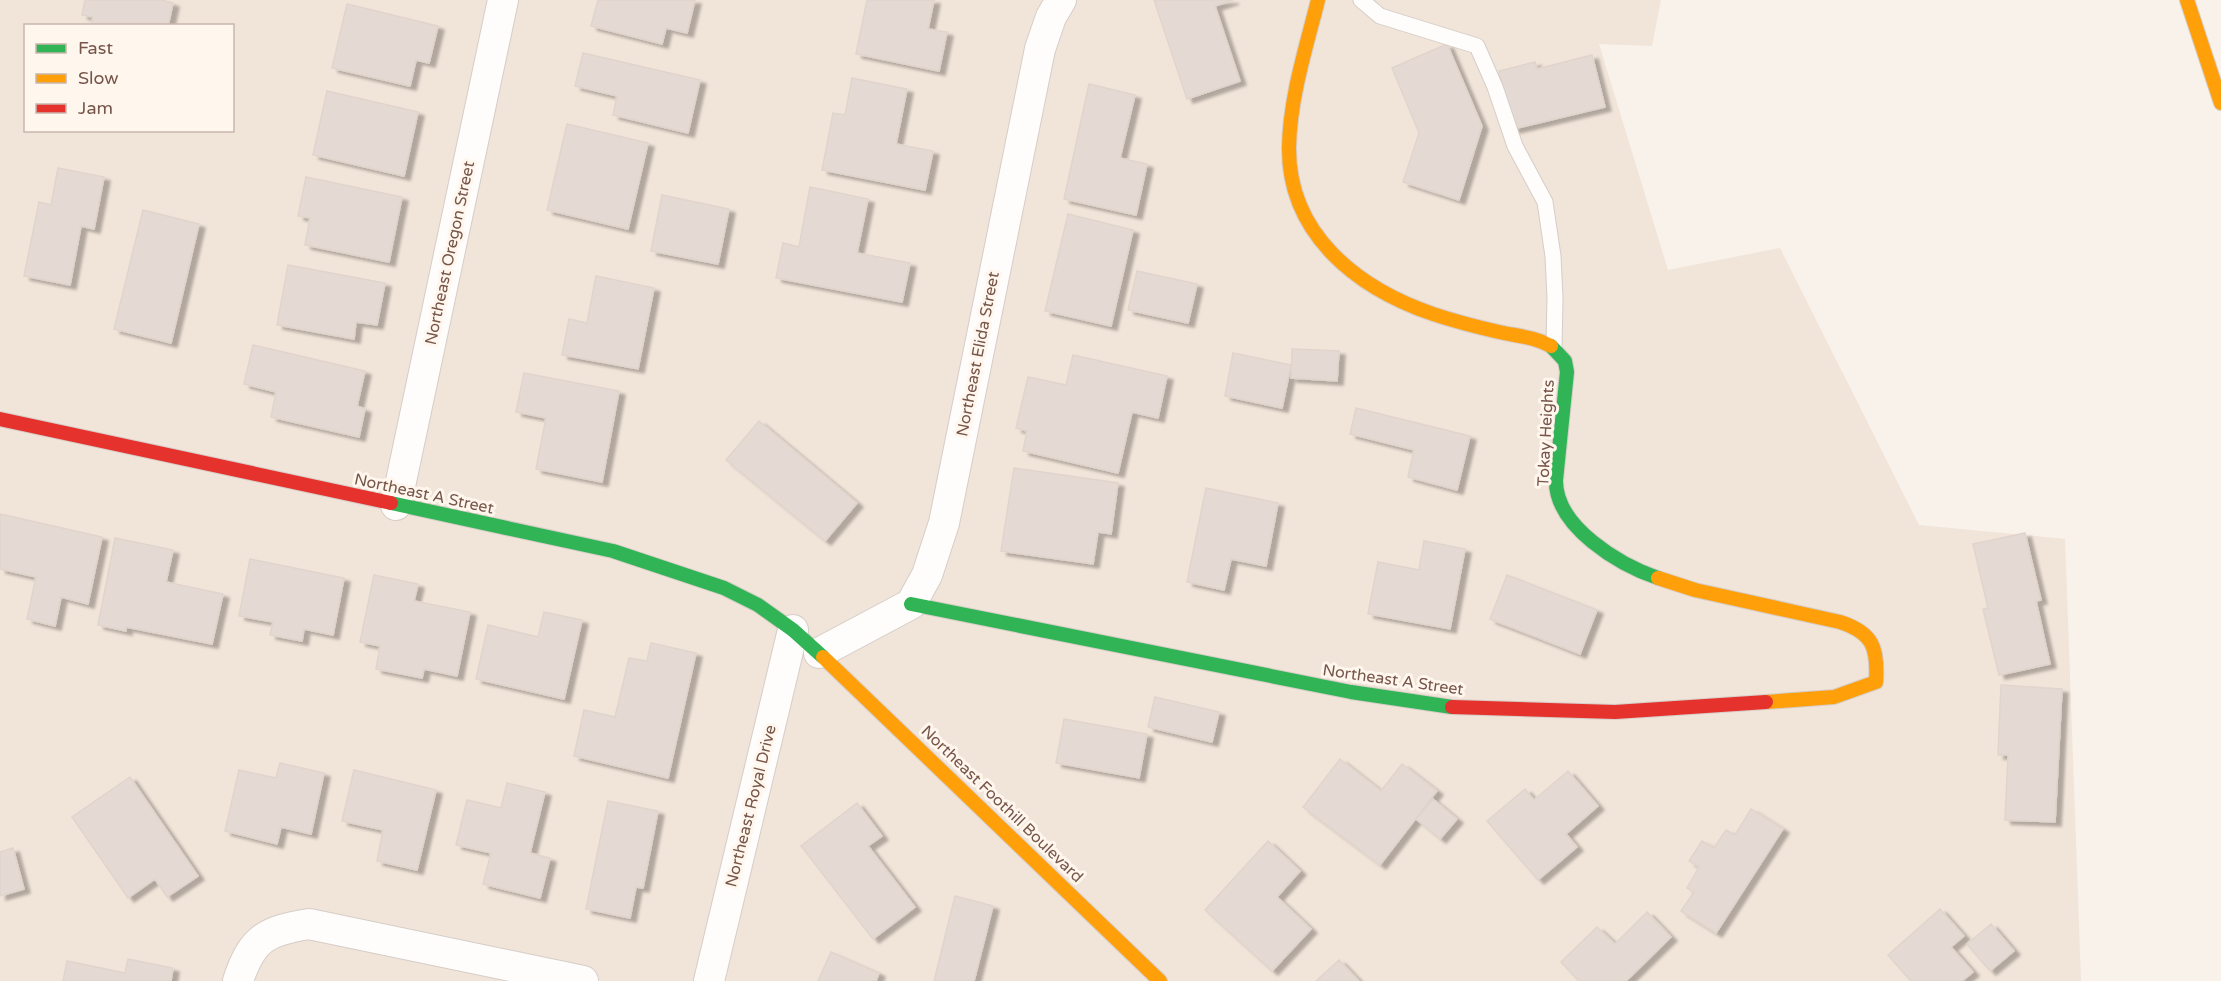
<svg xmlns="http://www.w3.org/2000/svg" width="2221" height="981" font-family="'Varela Round',sans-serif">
<defs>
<filter id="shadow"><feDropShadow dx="6" dy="4" stdDeviation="1.5" flood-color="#0004"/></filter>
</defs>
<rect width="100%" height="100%" fill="#f8f2eb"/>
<path fill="#f1e4d8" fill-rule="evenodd" d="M0 0H1661L1652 46 1599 44 1668 270 1780 248 1919 525 2065 539 2081 981H0ZM26 26H232V130H26Z"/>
<path fill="#e4dad3" stroke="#e1d4cd" stroke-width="1.5" filter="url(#shadow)" d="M85 0H161L173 3 168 26H91L93 17 82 15Z
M598 0H695L687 33 666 28 662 44 591 26Z
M867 0H934L928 29 947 32 939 71 856 54Z
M1154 0H1233L1215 6 1240 81 1187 99Z
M347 4 438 26 429 63 416 60 410 86 332 68Z
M1447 44 1482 126 1459 200 1403 182 1419 133 1392 68Z
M583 53 700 80 688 133 613 115 617 96 575 86Z
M1592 55 1605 107 1513 129 1499 71 1535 62 1537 69Z
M852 78 907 89 896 144 933 151 925 190 822 170 833 113 845 115Z
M1089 84 1135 95 1120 158 1147 164 1136 215 1064 199Z
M327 91 418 112 404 176 313 155Z
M567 124 648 143 628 229 547 210Z
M58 168 104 177 94 229 81 226 70 285 24 276 39 202 51 205Z
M306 177 402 197 389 262 305 245 310 218 298 216Z
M810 187 868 199 857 253 910 263 902 302 776 278 783 243 799 247Z
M662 195 729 209 718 264 651 251Z
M143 210 199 224 171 343 114 329Z
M1068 214 1133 230 1111 326 1045 311Z
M288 265 385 283 377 325 356 322 354 339 277 325Z
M1137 271 1197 284 1188 323 1128 310Z
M596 276 654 288 638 369 562 355 569 319 587 323Z
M253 345 365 371 357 406 365 409 359 437 271 417 276 392 244 384Z
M1292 349 1339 351 1337 381 1291 378Z
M1233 353 1291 365 1282 408 1225 396Z
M1073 355 1167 376 1158 418 1132 412 1118 473 1023 451 1027 431 1016 428 1028 377 1066 385Z
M524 373 619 391 602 482 536 469 546 418 516 412Z
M1356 408 1470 436 1457 490 1408 477 1414 450 1350 434Z
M759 421 857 503 825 541 726 460Z
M1014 468 1118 483 1111 534 1098 532 1093 564 1001 551Z
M1206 488 1278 503 1266 566 1231 559 1224 590 1187 582Z
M0 514 102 537 88 604 61 597 55 626 27 619 36 577 0 569Z
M2025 533 2041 600 2036 601 2050 664 1999 675 1983 609 1988 608 1973 544Z
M115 538 173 550 166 582 223 594 212 644 126 627V631L98 625Z
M1424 541 1465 549 1450 629 1368 614 1378 562 1419 570Z
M250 559 344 578 333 635 304 629 302 641 270 635 273 622 239 616Z
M374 575 418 584 414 601 470 612 457 676 424 669 422 678 376 669 380 646 360 642Z
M1507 575 1597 610 1580 654 1490 619Z
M544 612 582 620 564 699 476 679 488 625 538 637Z
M651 643 696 653 668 778 574 756 584 710 615 717 629 658 647 661Z
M2001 685 2062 689 2055 822 2005 820 2008 755H1998Z
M1155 697 1219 712 1212 742 1148 727Z
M1064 719 1147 734 1139 778 1056 763Z
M1340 759 1381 791 1402 764 1437 791 1380 865 1303 807Z
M280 763 324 773 311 834 281 827 277 844 225 831 239 770 276 778Z
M354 770 436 790 417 870 377 861 383 830 342 821Z
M1568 771 1598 806 1566 834 1577 847 1538 880 1487 821 1525 789 1534 800Z
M130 777 198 876 167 897 155 879 128 898 72 817Z
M507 783 545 792 530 853 550 858 540 898 483 884 491 853 456 845 467 800 501 808Z
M1433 799 1457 819 1440 839 1416 819Z
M608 801 658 811 643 888 636 887 630 918 586 909Z
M857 803 882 836 868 846 915 907 873 939 801 846Z
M1751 809 1783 829 1716 933 1681 911 1694 892 1687 888 1699 867 1689 861 1702 841 1714 848 1726 830 1735 835Z
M1268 841 1300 871 1277 897 1311 929 1272 971 1205 910Z
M13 848 24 889 0 896V852Z
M955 896 993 906 974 981H934Z
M1940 909 1964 936 1951 947 1973 972 1962 981H1911L1888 955Z
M1647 912 1671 937 1626 981H1579L1561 962 1597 927 1615 944Z
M1991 924 2014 951 1990 971 1967 944Z
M831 952 879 973 876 981H818Z
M128 959 173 968 171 981H63L67 961 125 973Z
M1339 960 1359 981H1316Z"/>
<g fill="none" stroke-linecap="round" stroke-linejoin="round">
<g stroke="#d6cdc8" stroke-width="17">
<path id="lane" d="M1361 0 1380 16 1477 46 1495 87 1515 146 1545 202 1553 256 1555 298 1554 347"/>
</g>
<g stroke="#d6cdc8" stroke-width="32">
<path id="street" d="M396 505 503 0
M819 653 911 604 927 575 944 523 1040 49 1051 17 1061 0
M238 981C252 938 266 931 309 924L583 981
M709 981 793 630"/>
</g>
<g stroke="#d7cdc8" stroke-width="16">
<path id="fast" d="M1551 346 1565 361 1567 372 1556 480C1555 527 1620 565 1658 578
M391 503 613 551 724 588 758 605 793 630 823 657
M911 604 1351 692 1452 707"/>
</g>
<g stroke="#d7cdc8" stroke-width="16">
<path id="slow" d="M1318 0C1306 48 1290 97 1289 147 1288 234 1357 288 1433 314 1454 321 1477 327 1499 332 1517 336 1535 337 1551 346
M2187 0 2221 103
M1658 578 1695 590 1840 622C1874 633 1878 649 1876 682L1834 697 1766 702
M823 657 1160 981"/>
</g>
<g stroke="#d7cdc8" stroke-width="16">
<path id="jam" d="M0 419 391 503
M1452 707 1615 712 1766 702"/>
</g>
<use href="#lane" stroke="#fefdfc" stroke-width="15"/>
<use href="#street" stroke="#fefdfc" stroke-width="30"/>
<use href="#fast" stroke="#30b455" stroke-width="14"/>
<use href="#slow" stroke="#ff9f0a" stroke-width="14"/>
<use href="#jam" stroke="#e5322d" stroke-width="14"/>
</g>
<g text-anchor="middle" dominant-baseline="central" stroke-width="6" stroke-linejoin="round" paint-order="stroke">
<g font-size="16" fill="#77564a" stroke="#fff6ed">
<text transform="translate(450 253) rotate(-78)">Northeast Oregon Street</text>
<text transform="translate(978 354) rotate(-79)">Northeast Elida Street</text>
<text transform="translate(1546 433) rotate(-87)">Tokay Heights</text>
<text transform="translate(424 494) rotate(12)">Northeast A Street</text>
<text transform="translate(1393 680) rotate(8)">Northeast A Street</text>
<text transform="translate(1002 804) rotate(44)">Northeast Foothill Boulevard</text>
<text transform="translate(751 806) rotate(-76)">Northeast Royal Drive</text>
</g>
</g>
<rect x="24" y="24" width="210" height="108" fill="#fff6ed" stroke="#c9b6ac" stroke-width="1.5"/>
<rect x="36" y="44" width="30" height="9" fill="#30b455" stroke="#c9b6ac" stroke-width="1.5"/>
<text x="78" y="54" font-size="18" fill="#77564a">Fast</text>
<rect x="36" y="74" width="30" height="9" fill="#ff9f0a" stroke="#c9b6ac" stroke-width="1.5"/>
<text x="78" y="84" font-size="18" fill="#77564a">Slow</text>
<rect x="36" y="104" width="30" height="9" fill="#e5322d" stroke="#c9b6ac" stroke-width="1.5"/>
<text x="78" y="114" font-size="18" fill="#77564a">Jam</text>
</svg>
